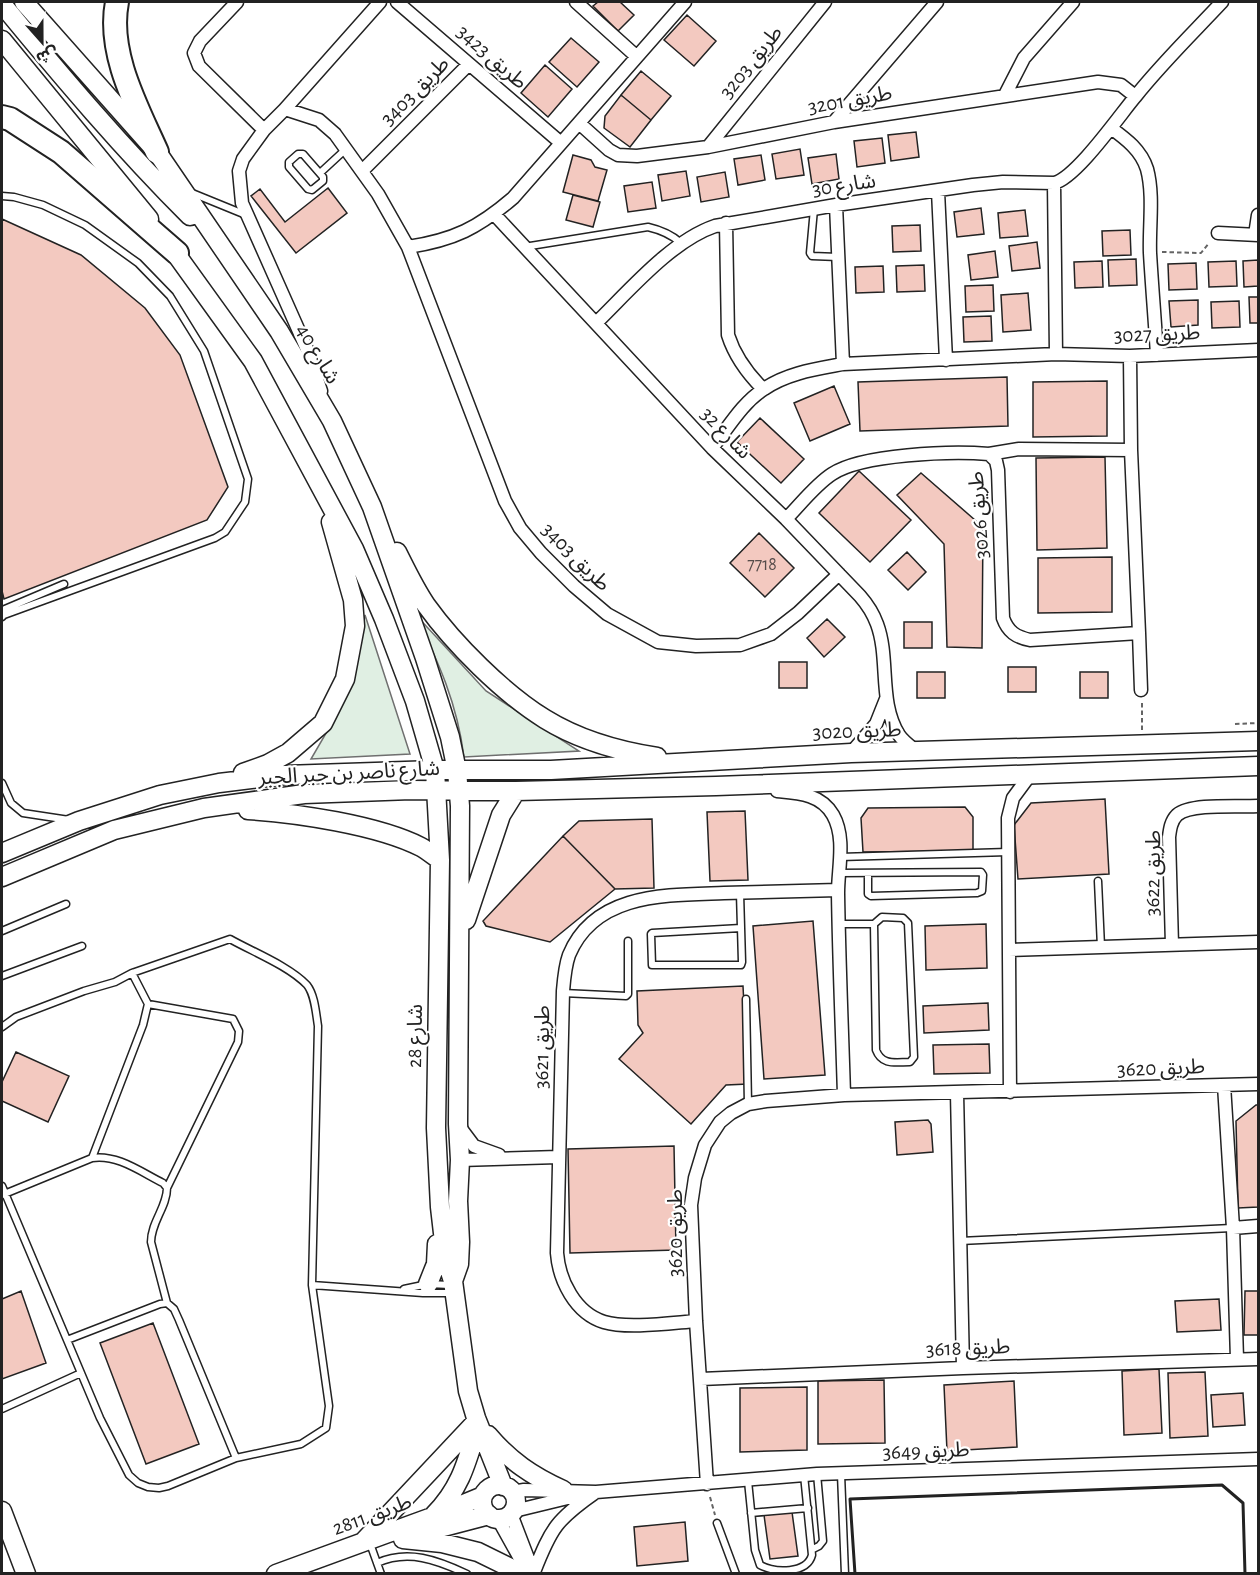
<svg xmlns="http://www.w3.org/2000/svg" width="1260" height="1575" font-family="'Alegreya Sans','Noto Sans Arabic',sans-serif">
<rect width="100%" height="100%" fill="#fff"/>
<path fill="#e0efe3" stroke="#6f6f6f" stroke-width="1.5" d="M415 614 486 691 579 751 464 757C457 703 439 663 415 614Z
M365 615 410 754 311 759 339 711 352 684Z"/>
<path fill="#f3c9c0" stroke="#222" stroke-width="1.5" d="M598 2H620L634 15 618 31 593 6Z
M687 15 716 41 694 66 664 40Z
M571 38 599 62 577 87 549 62Z
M545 65 572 89 548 117 521 93Z
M641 71 671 96 651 120 621 95Z
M621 95 651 120 630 147 604 128 605 116Z
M916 132 919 157 891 161 888 135Z
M882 138 885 163 857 167 854 141Z
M800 149 804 175 776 179 772 154Z
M836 154 839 179 812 184 808 158Z
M573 155 591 160 595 167 607 170 598 201 563 192Z
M761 155 765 180 738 185 734 159Z
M686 171 690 196 662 201 658 175Z
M725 172 729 197 701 202 697 177Z
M652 182 656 208 628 212 624 186Z
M328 188 347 213 296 253 251 196 260 189 285 222Z
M573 195 600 202 593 227 566 220Z
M981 208 984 234 957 237 954 212Z
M1025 210 1028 236 1000 238 998 213Z
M2 219 81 255 145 308 180 355 228 487 207 520 4 599 2 591Z
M920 225 921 251 893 252 892 226Z
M1130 230 1131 255 1103 256 1102 231Z
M1037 242 1040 268 1012 271 1009 246Z
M995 251 998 277 971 280 968 255Z
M1136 259 1137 285 1109 286 1108 260Z
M1258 260V286L1244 287 1243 261Z
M1102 261 1103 287 1075 288 1074 262Z
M1236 261 1237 286 1209 287 1208 262Z
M1196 263 1197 289 1169 290 1168 264Z
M924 265 925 291 897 292 896 266Z
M883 266 884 292 856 293 855 267Z
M993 285 994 311 966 312 965 286Z
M1028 293 1031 330 1003 332 1001 295Z
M1249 297H1258V323H1250Z
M1198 300V325L1171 327 1169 301Z
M1239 301 1240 327 1212 328 1211 302Z
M991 316 992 341 964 342 963 317Z
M1007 377 1008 426 860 431 858 382Z
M1107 381V436L1033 437V382Z
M834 386 850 424 810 441 794 403Z
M760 418 804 459 781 483 737 442Z
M1105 457 1107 548 1037 550 1036 458Z
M859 471 911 520 870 562 819 513Z
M921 473 983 527 982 648 947 647 944 544 897 495Z
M759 533 794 568 765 597 730 563Z
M907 552 926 572 908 590 888 570Z
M1112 557V612L1038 613V558Z
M827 619 845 637 824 657 807 638Z
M904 622H932V648H904Z
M779 662H807V688H779Z
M1008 667H1036V692H1008Z
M917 672H945V698H917Z
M1080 672H1108V698H1080Z
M1105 799 1109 874 1018 879 1014 825 1031 803Z
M965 807 973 817V851L863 852 861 818 868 808Z
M745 811 748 880 710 881 707 812Z
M652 819 654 888 615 889 563 836 579 821Z
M563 836 615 889 550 942 486 926 483 921Z
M813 921 825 1075 764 1079 753 926Z
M986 924 987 968 926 970 925 926Z
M743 986 748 1084 726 1085 691 1124 619 1059 643 1033 638 1025 637 991Z
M988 1003 989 1030 924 1033 923 1006Z
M989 1044 990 1073 934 1074 933 1045Z
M16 1052 69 1076 48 1122 2 1101V1082Z
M1256 1105H1258V1207L1238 1208 1236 1121Z
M928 1120 931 1124 933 1152 897 1155 895 1122Z
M674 1146 676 1250 570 1253 568 1149Z
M21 1291 46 1363 2 1379V1299Z
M1245 1291H1258V1335H1244Z
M1219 1299 1221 1330 1177 1332 1175 1301Z
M153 1323 199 1444 146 1464 100 1343Z
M1159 1369 1162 1433 1124 1435 1122 1371Z
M1205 1372 1208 1436 1170 1438 1168 1373Z
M884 1380 885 1443 818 1444V1381Z
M1014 1381 1017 1447 947 1451 944 1385Z
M807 1387V1450L740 1452V1388Z
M1243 1393 1245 1425 1213 1427 1211 1395Z
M792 1512 798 1556 770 1559 764 1515Z
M685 1522 688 1561 637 1566 634 1527Z"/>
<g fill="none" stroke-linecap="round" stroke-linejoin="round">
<g stroke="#222" stroke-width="9">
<path id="lane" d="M298 154H303L323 177V181L312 190 308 189 289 167V162Z
M320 173 346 149
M192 193 246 215
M2 196 14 197 43 205 85 225 138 263 170 296 204 351 248 479 245 502 225 532 215 538 4 615 2 617
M814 209 810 253 812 256 838 257
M524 247 648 227C661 230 671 234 681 243
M2 615 5 609 64 584
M2 783 11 803 23 813 69 820
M840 857 1008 852
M839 873 981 872 983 875 982 891 977 893 871 896 868 894V873
M1098 881 1101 947
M740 893 742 962 741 965H652L651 934 652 933 741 928
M882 917 903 918 908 923 914 1057 910 1062C896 1062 882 1066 876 1050L874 924Z
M839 924H874
M2 931 66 904
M2 976 82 946
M563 993 626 996 628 994V941
M746 999 748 1104
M148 1004 233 1019 239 1031 238 1042 167 1188C167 1207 151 1222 151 1242L167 1303
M2 1027 16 1017 84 991 115 982 132 973 230 939C253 952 289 966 307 985 315 995 316 1014 318 1026L312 1285
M92 1158 143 1025 148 1004 132 973
M2 1186 100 1418 129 1475 138 1483 148 1487 159 1488 168 1486 236 1458 301 1444 326 1428 329 1406 312 1285 423 1293H453
M2 1195 92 1158C117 1154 141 1172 163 1183L167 1188
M960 1241 1232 1228
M404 1289 428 1284 450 1285
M67 1340 160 1304 167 1303 174 1309 179 1320 236 1458
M2 1409 81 1373
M841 1474 845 1574
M748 1481 755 1550 760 1565C775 1573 807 1574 812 1555L804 1475
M751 1513 808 1508
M717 1523 736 1574
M372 1549 381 1574
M813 1549 819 1546 823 1541 817 1474
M377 1563C408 1549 437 1560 467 1574"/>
</g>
<g stroke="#222" stroke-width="15">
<path id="street" d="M237 2 200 41 194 53 199 66 264 130
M397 2 561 143
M576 2 636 56
M1005 95 1024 58 1073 2
M285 109 319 120 335 134 378 194 408 247 505 501 520 528 541 553 574 586 607 614 658 642 696 646 740 645 771 634 798 613 839 574
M834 122 937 2
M579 123 609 150 618 155 637 156 708 147 834 122 1098 82 1121 85 1135 96
M1111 128C1126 139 1141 150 1147 169 1154 195 1149 226 1150 253 1152 287 1155 321 1157 355
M708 147 825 2
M362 171 469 64
M1054 183 1056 354
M938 191 946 360
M836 205 843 364
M494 214 712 448 786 519 860 596C867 604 873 613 877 624 890 659 878 702 899 735 903 741 910 746 916 751
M726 223 728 335C735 357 747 373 763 389
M1218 233 1258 235
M1255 235 1258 215
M408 247C454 240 478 228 513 198L685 2
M596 323C629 291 671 241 715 226L836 205 973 185 1003 182 1054 183C1076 178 1119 116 1135 97 1162 63 1193 33 1222 2
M321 391 306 347 242 203 239 171 243 159 264 130 285 109 380 2
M712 448C728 428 742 403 764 389 787 373 816 369 843 364L1056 354 1130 356 1258 350
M989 454 1019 449 1131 450
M786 519C800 505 815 485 832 474 862 454 951 451 989 454L996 461 998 470 1003 618C1008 632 1016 637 1030 640L1139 633 1131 450 1130 356
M1139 633 1141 690
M851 753 876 724 886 699
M777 791C799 793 821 794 833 815 846 838 838 868 838 893 839 960 842 1028 844 1095
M1172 945 1169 837C1170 829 1171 821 1177 815 1191 803 1239 807 1258 806
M1009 950 1258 942
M1224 1085 1233 1228 1237 1359
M1010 1092 1008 818 1013 798 1030 775
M957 1093 963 1368
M459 1126 474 1146 499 1155
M460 1160 558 1157
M1233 1228 1258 1226
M696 1321C670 1323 627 1329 604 1322 575 1313 559 1280 557 1253L563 991C564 979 565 966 569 955 595 892 668 895 724 893 762 892 800 891 838 890
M701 1379 963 1368 1258 1359
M707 1484 696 1321 691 1205 695 1178 705 1145 720 1122 731 1113 748 1104 766 1101 844 1095 1258 1084
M512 1492 524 1490 596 1492 817 1474 1258 1459
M514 1511 580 1495
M511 1514 534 1574
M498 1519 528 1573
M534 1572C551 1528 557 1519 596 1492"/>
</g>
<g stroke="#222" stroke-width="21">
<path id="secondary" d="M24 2 157 152 279 331 332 421 372 507 425 658 450 737 457 771 460 806 458 1124 460 1160 458 1201 460 1242 459 1264 453 1281
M2 4C62 77 123 149 190 216
M2 40 149 219
M168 243 253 361 354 549 384 619 415 701 435 770 440 860 436 1128 440 1207 446 1259 453 1281 468 1391 476 1418 503 1486
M397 552C406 570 415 589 426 605 454 644 503 693 545 719 579 740 618 751 657 757
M243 773 268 764 288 753 323 723 345 679 355 626 353 600 331 522
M248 810C296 813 378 825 421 847 428 851 434 856 440 860
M2 853 79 821 160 795 219 783 285 775 435 770H551L851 753 1258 741
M2 877 114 830 204 808 304 794 411 790 516 791 716 786 1258 766
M466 920 501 815 516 791
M428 1284 436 1264 437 1244
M488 1435C510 1461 532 1476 563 1490
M482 1502a17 17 0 1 1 34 0a17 17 0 1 1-34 0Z
M2 1511 26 1574
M434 1515C459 1490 466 1465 476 1432
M424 1532 489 1515
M403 1539 442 1543 478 1552 523 1574
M365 1540 475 1423
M276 1574 432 1517 483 1496"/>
</g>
<g stroke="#222" stroke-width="26">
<path id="highway" d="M117 2C107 53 137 107 157 152
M2 117 10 119 61 152 177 253"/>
</g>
<path stroke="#646464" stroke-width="2" stroke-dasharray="4.5 3" stroke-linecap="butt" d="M1162 252 1201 253 1209 243
M1142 703V730
M1235 724 1258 723
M710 1497 715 1515"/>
<use href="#lane" stroke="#fff" stroke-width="6"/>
<use href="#street" stroke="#fff" stroke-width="12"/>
<use href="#secondary" stroke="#fff" stroke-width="18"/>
<use href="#highway" stroke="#fff" stroke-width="22"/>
<path stroke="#222" stroke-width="3" d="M855 1574 850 1499 1222 1485 1243 1503 1245 1574"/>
</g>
<g text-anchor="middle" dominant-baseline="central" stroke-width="4.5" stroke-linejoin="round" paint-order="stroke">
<g font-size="18" fill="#564c4a">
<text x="762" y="565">7718</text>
</g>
<g font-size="21" fill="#222" stroke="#fff">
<text transform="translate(492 57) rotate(41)">طريق 3423</text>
<text transform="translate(751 62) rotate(-51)">طريق 3203</text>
<text transform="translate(415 91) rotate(-45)">طريق 3403</text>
<text transform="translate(850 100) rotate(-10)">طريق 3201</text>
<text transform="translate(844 185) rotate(-8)">شارع 30</text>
<text transform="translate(1157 334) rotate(-2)">طريق 3027</text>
<text transform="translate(318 354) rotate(59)">شارع 40</text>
<text transform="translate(726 433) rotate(46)">شارع 32</text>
<text transform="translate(979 515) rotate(-94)">طريق 3026</text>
<text transform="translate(576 557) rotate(45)">طريق 3403</text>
<text transform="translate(857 731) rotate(-2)">طريق 3020</text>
<text transform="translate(349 773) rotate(-3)">شارع ناصر بن جبر الجبر</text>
<text transform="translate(1153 873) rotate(-89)">طريق 3622</text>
<text transform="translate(415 1036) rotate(-89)">شارع 28</text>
<text transform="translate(542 1047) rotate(-89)">طريق 3621</text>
<text transform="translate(1161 1068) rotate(-2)">طريق 3620</text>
<text transform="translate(675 1233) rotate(-90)">طريق 3620</text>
<text transform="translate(968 1348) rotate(-2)">طريق 3618</text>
<text transform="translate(926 1451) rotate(-2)">طريق 3649</text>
<text transform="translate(372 1515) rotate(-20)">طريق 2811</text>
</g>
</g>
<rect width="1260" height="1575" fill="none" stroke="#222222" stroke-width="6"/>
<g transform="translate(42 42) rotate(159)" stroke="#ffffff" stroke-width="4.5" paint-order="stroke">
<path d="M0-4.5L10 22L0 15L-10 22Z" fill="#222222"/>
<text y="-9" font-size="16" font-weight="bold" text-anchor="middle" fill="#222222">ش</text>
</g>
</svg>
